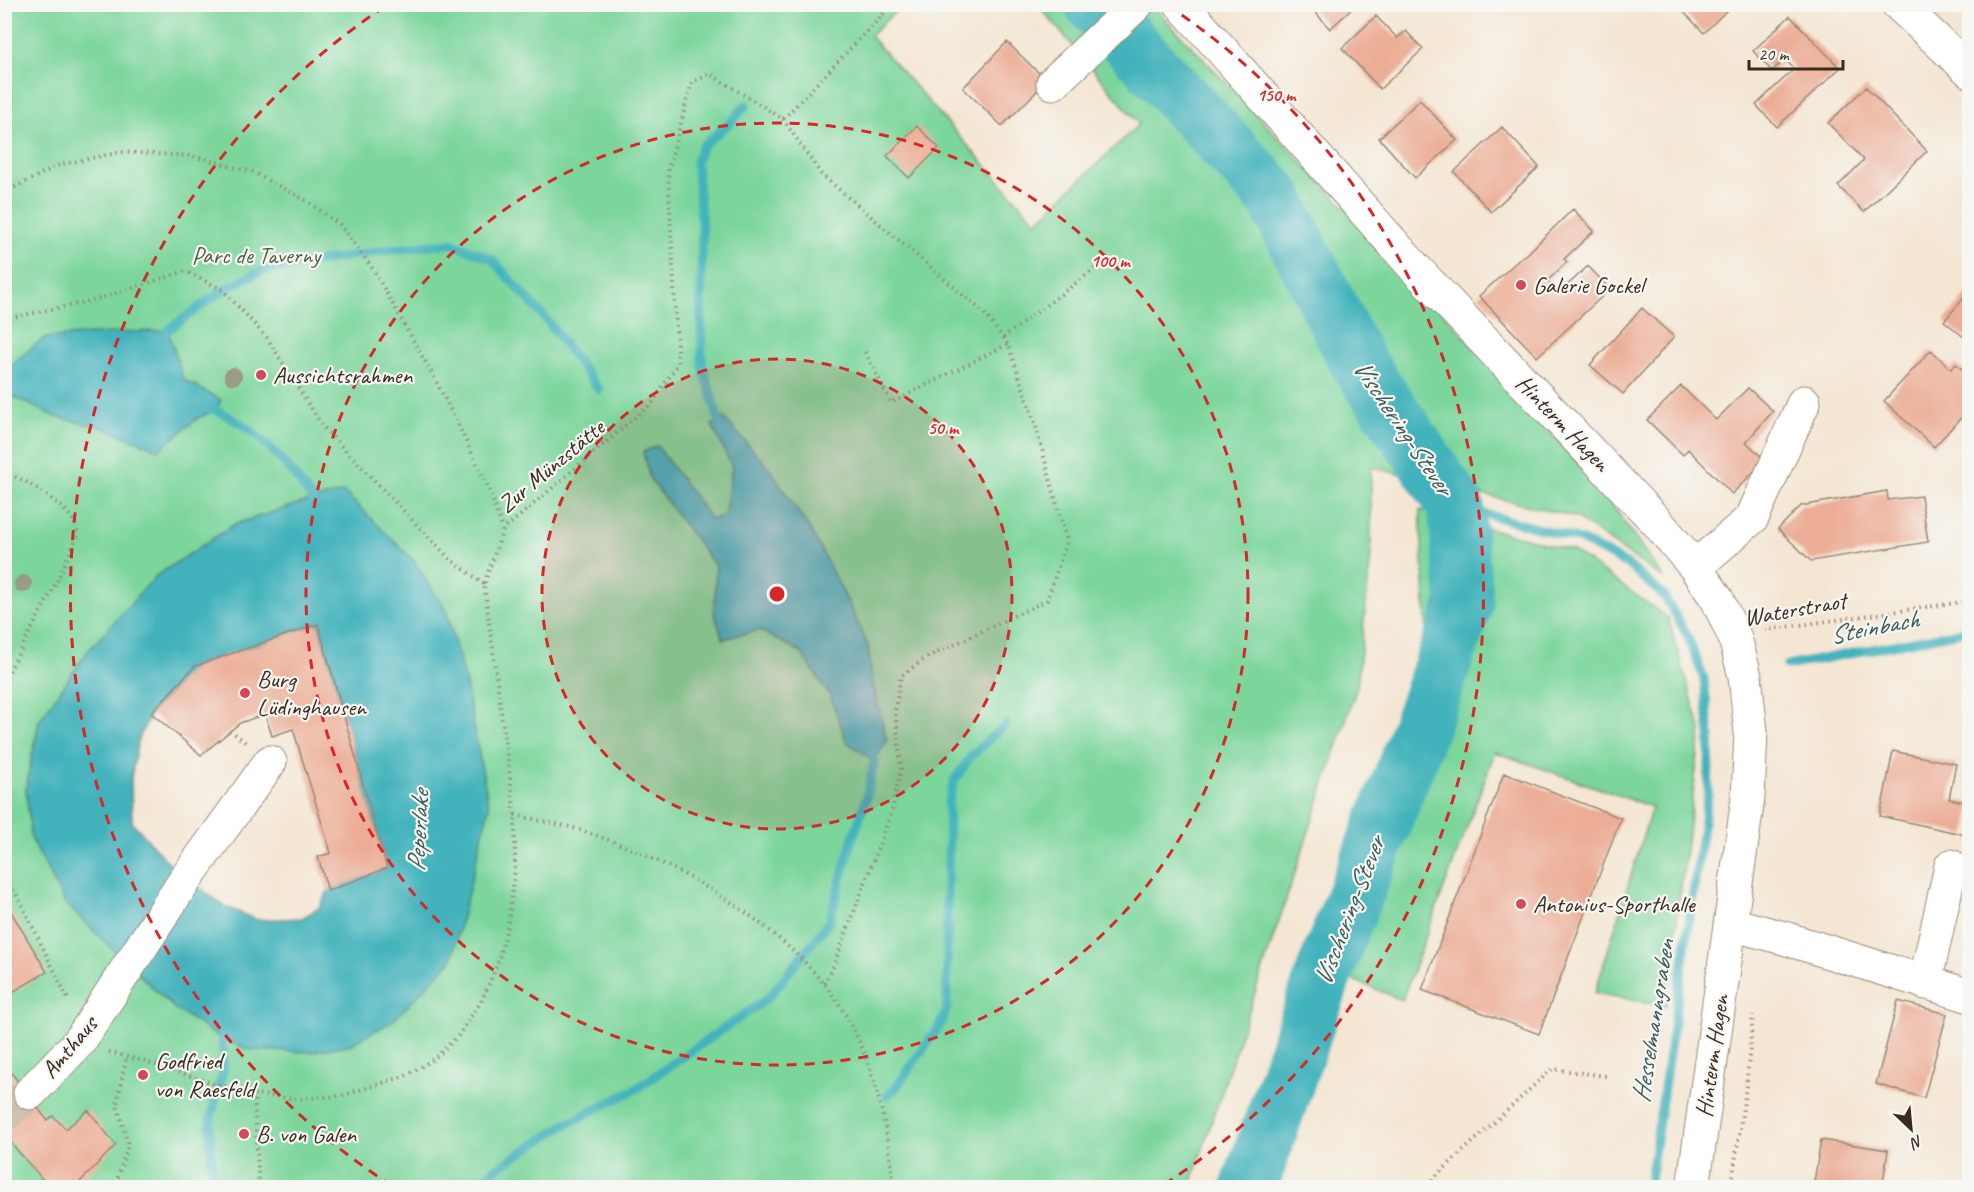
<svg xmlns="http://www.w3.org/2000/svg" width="1974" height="1192" font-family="Caveat,sans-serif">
<rect width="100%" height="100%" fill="#f6f6f2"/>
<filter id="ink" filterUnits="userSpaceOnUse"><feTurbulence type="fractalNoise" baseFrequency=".0167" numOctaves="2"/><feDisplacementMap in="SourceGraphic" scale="12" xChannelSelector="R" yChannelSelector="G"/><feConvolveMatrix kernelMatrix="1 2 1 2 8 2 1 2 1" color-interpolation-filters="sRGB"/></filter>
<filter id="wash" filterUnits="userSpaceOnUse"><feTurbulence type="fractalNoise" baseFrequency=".008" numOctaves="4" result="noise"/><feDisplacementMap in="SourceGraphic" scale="24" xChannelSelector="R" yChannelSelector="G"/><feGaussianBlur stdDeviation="1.35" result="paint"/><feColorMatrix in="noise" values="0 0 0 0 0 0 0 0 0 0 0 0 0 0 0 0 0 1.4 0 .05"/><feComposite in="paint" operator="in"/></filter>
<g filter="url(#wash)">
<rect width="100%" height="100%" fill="#f4e6d3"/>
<path fill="#7cd59b" stroke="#5c805c" stroke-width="1.5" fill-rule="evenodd" d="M4 5H902L870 36 1036 222 1139 124 1038 5H1152L1411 277 1603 492 1664 579 1575 517 1371 467V555L1357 687 1190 1187H12L4 1171ZM344 493 446 610 466 685 489 808 175 1009 65 903 31 838 26 788 39 721 88 651 235 524 312 500Z
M1420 510 1573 551 1668 618 1701 730 1666 1006 1595 993 1652 807 1495 752 1402 1000 1336 973 1431 712Z"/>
<path fill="#42b2bc" stroke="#3e6e6d" stroke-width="1.5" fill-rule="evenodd" d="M168 330 183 379 221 400 216 410 198 418 159 450 104 428 56 417 5 393 7 368 44 338 93 334Z
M724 418 770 469 811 531 846 598 868 645 872 679 887 741 874 761 847 742 830 696 801 652 759 630 723 639 714 613 716 567 650 479 643 452 657 446 711 519 724 517 732 467 712 425Z
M344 492 413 560 446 610 466 685 489 808 451 961 394 1020 352 1044 312 1052 250 1050 222 1039 175 1009 65 903 31 838 26 788 39 721 88 651 156 576 235 524 312 500ZM318 624 387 867 328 891 319 908 302 918 258 920 226 907 196 885 164 858 132 822 131 778 138 740 151 713 195 666Z"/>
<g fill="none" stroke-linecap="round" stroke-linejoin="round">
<path stroke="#42b2bc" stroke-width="9" d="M168 330 223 290 261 271 381 251 451 243 492 259 549 323 599 390
M206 407C255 422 290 467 318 508
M719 421 702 363 701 300 702 228 696 161 703 145 732 121 746 105
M1456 506 1581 540 1628 565 1664 596 1688 637 1704 679 1710 737 1708 794 1649 1188
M1787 666 1970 630
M887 1096 895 1089 940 1025 947 1009V884L949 844 948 803 954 781 971 756 1006 724
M213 1188 210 1121 224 1068 222 1039 232 1032
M466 1188 563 1126 636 1089 768 998 829 922 850 847 867 796 874 761"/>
<path stroke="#42b2bc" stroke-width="57" d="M1093 4 1273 195 1358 363 1456 506 1465 603 1409 758 1326 968 1249 1188"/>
</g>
<g id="blocks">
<path fill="#ecad96" d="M1308 4H1357L1330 29Z
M1676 4H1733L1704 33Z
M1376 16 1397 38 1406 31 1423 49 1380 89 1342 48Z
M1790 16 1840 68 1777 127 1756 105 1794 69 1785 59 1772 71 1753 51Z
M1007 42 1047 81 1002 126 963 88Z
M1866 87 1927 151 1864 212 1838 186 1864 160 1828 123Z
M1420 100 1457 140 1415 178 1379 138Z
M917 126 939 148 909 178 887 156Z
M1502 127 1539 167 1491 212 1454 172Z
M1573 209 1594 231 1564 259 1567 262 1547 281 1559 293 1588 266 1610 289 1537 357 1479 296 1523 256 1524 257Z
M1970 291V342L1944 321Z
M1642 308 1674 337 1623 394 1590 365Z
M1931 350 1951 369 1956 364 1970 376V408L1934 447 1884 401Z
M1681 386 1716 420 1748 388 1773 411 1746 442 1765 460 1732 494 1688 449 1683 455 1647 420Z
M1887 491 1888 500 1921 496 1928 542 1811 561 1778 529 1801 506Z
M318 624 387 868 328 891 318 857 331 853 293 729 272 736 265 714 240 723 201 755 151 713 195 666Z
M1893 751 1956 764 1949 799 1970 803V817L1966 835 1880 816Z
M1504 773 1621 818 1539 1034 1422 990Z
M4 900 47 972 4 997Z
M1898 1001 1947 1014 1924 1098 1876 1084Z
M4 1063 47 1120 53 1116 66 1129 88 1110 116 1145 74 1188H50L4 1135Z
M1821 1140 1888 1150 1882 1188H1813Z"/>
</g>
</g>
<g filter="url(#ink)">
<use href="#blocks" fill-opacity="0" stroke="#988878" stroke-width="1.5"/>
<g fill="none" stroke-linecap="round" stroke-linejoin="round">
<path stroke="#cfc0af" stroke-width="33" stroke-dasharray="33 16" stroke-linecap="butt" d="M4 1116 30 1093"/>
<g stroke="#988878" stroke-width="35">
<path id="minor" d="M1181 4 1414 267 1656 521 1695 567 1717 599 1735 638 1745 676 1751 732 1748 798 1693 1188
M1898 4 1970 71
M1053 83 1137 4
M1695 567 1752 518 1804 402
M1731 924 1784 938 1970 996
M1925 983 1951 866
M30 1093 79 1042 187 877 270 762"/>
</g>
<path stroke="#988878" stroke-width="4" stroke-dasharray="1.5 4.5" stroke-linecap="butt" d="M783 119 821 174 983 312 1008 344 1034 420 1067 541 1047 600 926 658 901 676 895 710 901 769 892 811 834 965 824 984
M4 193 59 165 121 152 193 156 252 172 307 201 340 225 373 269 435 379 462 433 489 489 503 530
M4 319 92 301 185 271 223 290 267 338 323 427 449 558 484 584
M1003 338 1109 258
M865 352 891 403 1008 344
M4 472C26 480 56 498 71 517 74 521 76 528 78 534L57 581 4 681
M1966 601 1970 557
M1765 630 1970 601
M230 730 246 743
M515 815C540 821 566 825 590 833 673 862 768 915 824 984 870 1039 887 1118 894 1188
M4 874 19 899 68 999
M109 1052 147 1062 208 1082 254 1094 295 1099 341 1096 405 1076 434 1059 458 1036 481 1002 497 965 508 924 515 870V815L484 584 503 530 653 402 678 363 668 171 692 82 710 74 783 119 893 4
M254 1094 259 1188
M112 1188 117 1180 128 1145 117 1104 126 1058
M1423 1188 1552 1069 1606 1076
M1731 1188 1746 1088 1753 1015"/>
<use href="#minor" stroke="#fff" stroke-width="33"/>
</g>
<g fill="#999b84">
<circle cx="233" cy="376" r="9"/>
<circle cx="23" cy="584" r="9"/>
</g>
</g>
<circle cx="777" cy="594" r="235" fill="#d62828" fill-opacity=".12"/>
<g fill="none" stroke="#d62828" stroke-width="3" stroke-dasharray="10 8">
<circle cx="777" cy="594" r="235"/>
<circle cx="777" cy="594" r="471"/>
<path d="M392 1186A706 706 0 0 1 387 5M1167 5A706 706 0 0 1 1162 1186"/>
</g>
<g fill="#d1495b" stroke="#f6f6f2" stroke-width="2">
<circle cx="1521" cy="285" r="6"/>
<circle cx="261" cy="375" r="6"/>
<circle cx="245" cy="693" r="6"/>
<circle cx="1521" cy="904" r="6"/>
<circle cx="143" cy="1075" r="6"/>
<circle cx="244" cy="1134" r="6"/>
</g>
<g text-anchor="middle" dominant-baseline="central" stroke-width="4.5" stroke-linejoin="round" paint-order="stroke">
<g font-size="24" fill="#4e5d44" stroke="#f6f6f2">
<text x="256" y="255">Parc de Taverny</text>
</g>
<g font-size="24" fill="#3b2a1e" stroke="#f6f6f2" text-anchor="start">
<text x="1533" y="285">Galerie Gockel</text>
<text x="273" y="375">Aussichtsrahmen</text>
<text x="257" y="679">Burg<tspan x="257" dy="28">Lüdinghausen</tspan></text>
<text x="1533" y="904">Antonius-Sporthalle</text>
<text x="155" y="1061">Godfried<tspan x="155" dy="28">von Raesfeld</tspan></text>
<text x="256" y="1134">B. von Galen</text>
</g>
<g font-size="24" fill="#3b2a1e" stroke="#f6f6f2">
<text transform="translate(1563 423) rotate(46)">Hinterm Hagen</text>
<text transform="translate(551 466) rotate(-40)">Zur Münzstätte</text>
<text transform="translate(1795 609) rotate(-10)">Waterstraot</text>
<text transform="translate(69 1047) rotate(-50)">Amthaus</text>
<text transform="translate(1712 1056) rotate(-82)">Hinterm Hagen</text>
</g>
<g font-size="26" font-style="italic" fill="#3d5a55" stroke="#f6f6f2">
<text transform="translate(1403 427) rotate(56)">Vischering-Stever</text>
<text transform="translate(1874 627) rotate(-11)">Steinbach</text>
<text transform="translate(418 831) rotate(-87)">Peperlake</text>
<text transform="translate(1349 911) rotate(-69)">Vischering-Stever</text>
<text transform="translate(1653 1021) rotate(-81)">Hesselmanngraben</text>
</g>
</g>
<circle cx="777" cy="594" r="9" fill="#d62828" stroke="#f6f6f2" stroke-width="3"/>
<g font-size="18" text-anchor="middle" font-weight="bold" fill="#d62828" stroke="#f6f6f2" stroke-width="4.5" stroke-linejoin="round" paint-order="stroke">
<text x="1276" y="101">150 m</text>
<text x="1110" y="267">100 m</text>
<text x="943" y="434">50 m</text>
</g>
<rect width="1974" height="1192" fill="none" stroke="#f6f6f2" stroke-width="24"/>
<g transform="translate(1911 1129) rotate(154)" stroke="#f6f6f2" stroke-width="4.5" paint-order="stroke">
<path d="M0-4.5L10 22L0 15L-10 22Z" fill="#3b2a1e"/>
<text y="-9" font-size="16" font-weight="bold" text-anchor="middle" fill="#3b2a1e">N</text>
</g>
<path d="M1749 60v9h94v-9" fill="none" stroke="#3b2a1e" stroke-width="3"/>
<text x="1758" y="60" font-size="18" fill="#3b2a1e" stroke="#f6f6f2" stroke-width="4.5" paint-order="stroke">20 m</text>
</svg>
